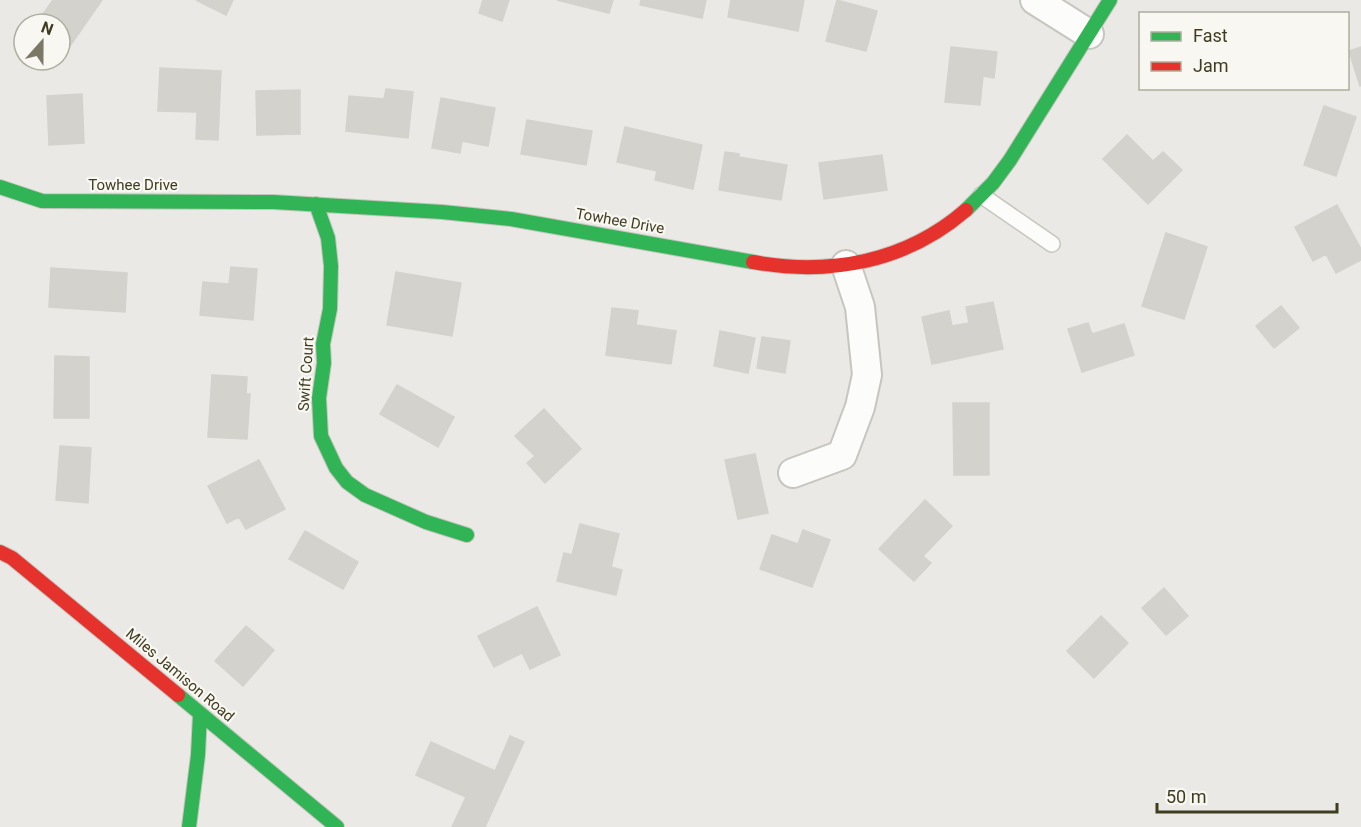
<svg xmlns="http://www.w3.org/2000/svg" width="1361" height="827" font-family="Roboto,sans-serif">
<rect width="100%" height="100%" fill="#eae9e5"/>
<path fill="#d3d2cd" stroke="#d3d2cd" stroke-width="1.5" d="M53 0H102L61 59 60 24H36Z
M196 0H233L226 15Z
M483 0H509L502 21 479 13Z
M557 0H613L609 13Z
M641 0H706L702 18 640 5Z
M731 0H804L798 31 728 17Z
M837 0 877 11 866 51 826 41Z
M951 47 997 52 994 78 983 76 980 105 945 102Z
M1361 47V85L1360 86 1349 51Z
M160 68 221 71 218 140 196 139 197 112 158 111Z
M386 89 413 92 408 138 346 131 349 96 384 99Z
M300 90V134L257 135 256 91Z
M82 94 84 143 49 145 47 96Z
M441 98 495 108 488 146 462 141 460 153 432 148Z
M1324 106 1356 117 1336 176 1304 165Z
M527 120 592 131 586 165 521 154Z
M625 127 702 145 693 189 655 180 657 171 617 162Z
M1127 135 1153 161 1163 152 1182 170 1148 204 1103 159Z
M725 152 739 154V157L787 165 781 200 719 190Z
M882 155 887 190 824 199 819 163Z
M1337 205 1361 249V260L1336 273 1326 254 1313 261 1295 227Z
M1166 233 1207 247 1184 319 1142 306Z
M231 267 257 269 253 320 200 315 203 282 229 284Z
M51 268 127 273 125 312 49 307Z
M396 272 461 283 452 336 387 325Z
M993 302 1003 349 932 364 922 317 949 311 952 326 969 323 966 307Z
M1281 306 1299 328 1274 348 1256 326Z
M612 308 638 311 636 325 676 331 671 364 606 355Z
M1088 323 1092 334 1124 324 1134 355 1082 372 1068 329Z
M720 331 755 338 748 373 714 366Z
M762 337 790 341 785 373 757 368Z
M55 356 89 357V418H54Z
M212 375 247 377 246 394H250L247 439 208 437Z
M397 385 454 417 438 447 380 414Z
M953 403H989V475H954Z
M544 409 581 449 545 483 527 463 535 456 515 436Z
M60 446 91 448 88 503 56 500Z
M755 454 768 513 738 519 725 460Z
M259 460 285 509 246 529 239 517 227 523 208 486Z
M925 500 952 526 923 556 931 563 914 581 879 549Z
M580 524 619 534 611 567 622 570 616 595 557 581 564 553 572 555Z
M803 530 830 540 812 587 760 569 772 535 798 544Z
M305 531 358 562 343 589 289 559Z
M1164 588 1188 616 1166 635 1142 608Z
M537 607 560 655 530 669 522 653 494 667 478 636Z
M1101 616 1128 643 1094 678 1067 651Z
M246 626 274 650 243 686 215 661Z
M510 736 524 742 485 827H452L466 797 416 775 431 742 495 771Z"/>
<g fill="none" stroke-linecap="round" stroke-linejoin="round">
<g stroke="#c6c5c0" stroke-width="18">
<path id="lane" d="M981 195 1052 244"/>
</g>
<g stroke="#c6c5c0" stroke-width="32">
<path id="street" d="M1035 0 1089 34
M793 473 842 455 860 407 867 375 860 307 846 265"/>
</g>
<g stroke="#c6c5be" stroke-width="16">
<path id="fast" d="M0 187 42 201 273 202 442 212 511 219 753 262
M316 204 328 238 331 266 330 309 323 344 324 363 319 398 321 436 336 468 347 482 365 495 426 522 467 535
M966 210 993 183 1010 160 1110 0
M178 695 337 827
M189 827 198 755 200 714"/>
</g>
<g stroke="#c6c5be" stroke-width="16">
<path id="jam" d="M753 262C830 276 906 262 966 210
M0 552 12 558 178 695"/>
</g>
<use href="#lane" stroke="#fcfcfb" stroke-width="15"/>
<use href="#street" stroke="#fcfcfb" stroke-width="28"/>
<use href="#fast" stroke="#30b455" stroke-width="14"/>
<use href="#jam" stroke="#e5322d" stroke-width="14"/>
</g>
<g text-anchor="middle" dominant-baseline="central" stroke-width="4.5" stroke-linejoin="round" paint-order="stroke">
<g font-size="15" fill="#3f3d20" stroke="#f9f7f2">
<text x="133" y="185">Towhee Drive</text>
<text transform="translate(620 221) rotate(10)">Towhee Drive</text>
<text transform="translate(306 374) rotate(-86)">Swift Court</text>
<text transform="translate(180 675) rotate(40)">Miles Jamison Road</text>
</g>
</g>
<rect x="1139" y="12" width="210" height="78" fill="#f9f7f2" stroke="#afad9e" stroke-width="1.5"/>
<rect x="1151" y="32" width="30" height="9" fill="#30b455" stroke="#afad9e" stroke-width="1.5"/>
<text x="1193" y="42" font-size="18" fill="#3f3d20">Fast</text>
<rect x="1151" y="62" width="30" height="9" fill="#e5322d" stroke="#afad9e" stroke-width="1.5"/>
<text x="1193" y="72" font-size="18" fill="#3f3d20">Jam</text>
<g transform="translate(42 42) rotate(21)"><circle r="28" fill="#f9f7f2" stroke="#afad9e" stroke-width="1.5"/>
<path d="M0-4.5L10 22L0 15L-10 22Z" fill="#7b7965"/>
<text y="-9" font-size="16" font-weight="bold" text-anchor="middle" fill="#3f3d20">N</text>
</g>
<path d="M1157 803v9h180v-9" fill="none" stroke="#3f3d20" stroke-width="3"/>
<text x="1166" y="803" font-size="18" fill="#3f3d20" stroke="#f9f7f2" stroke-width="4.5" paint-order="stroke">50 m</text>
</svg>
